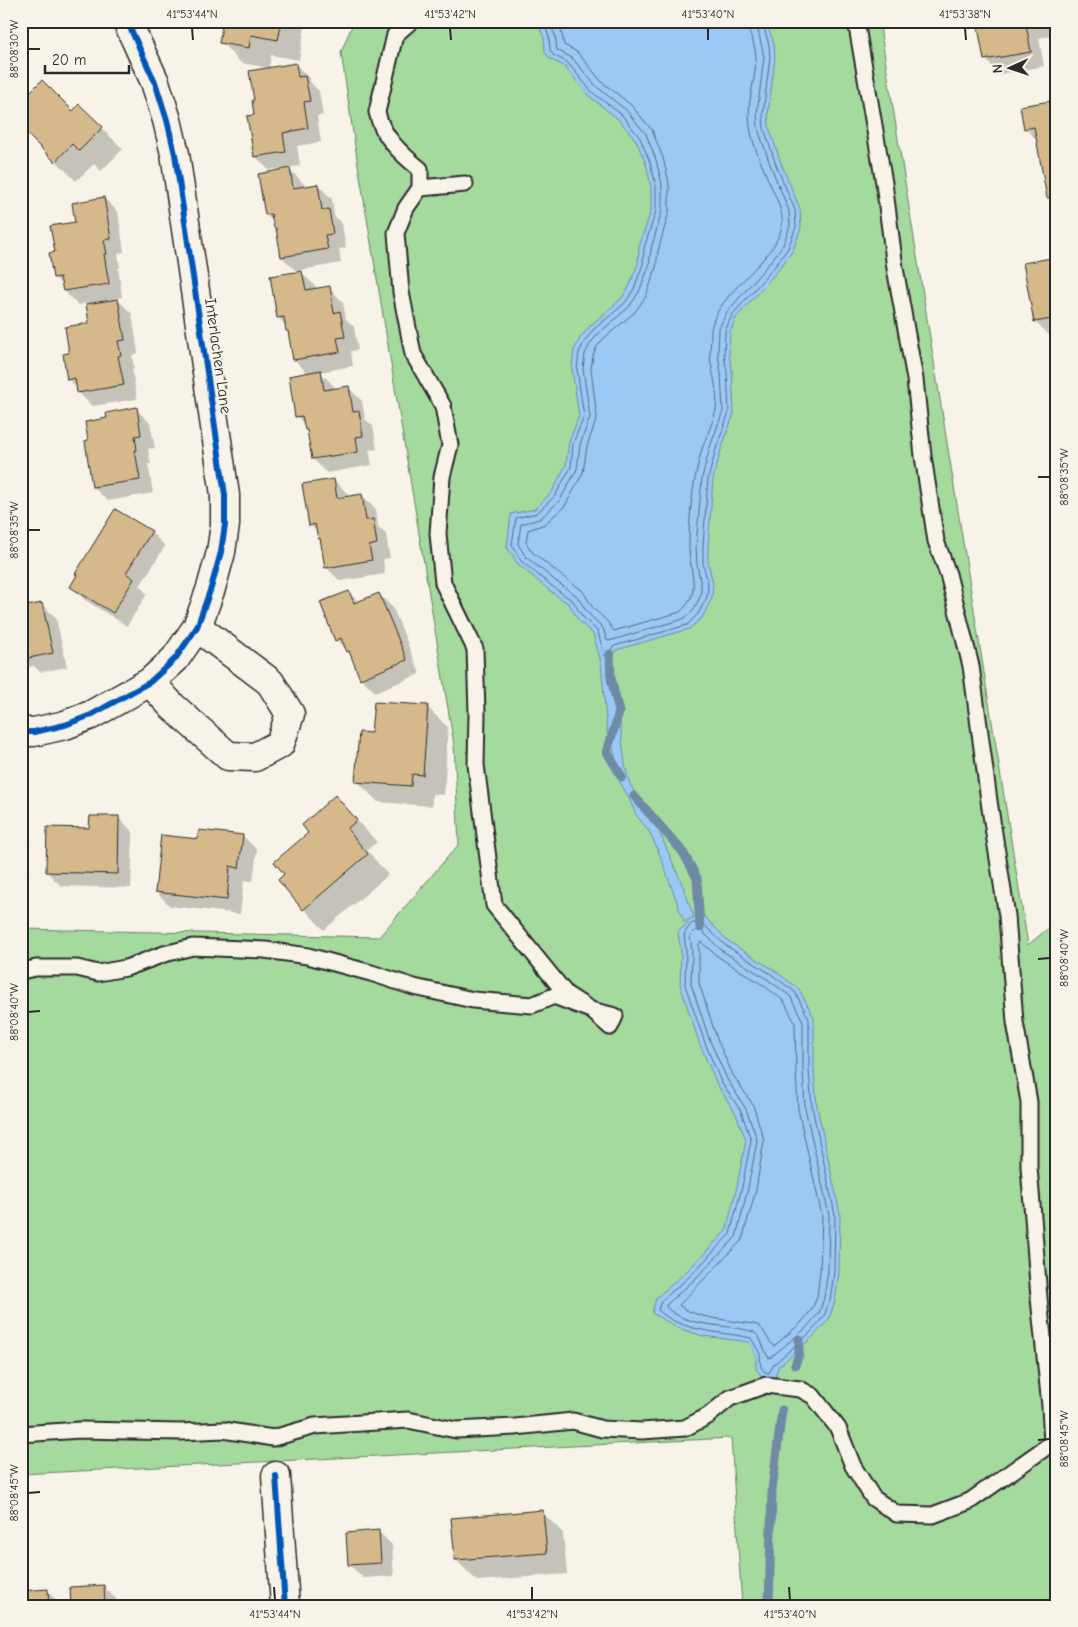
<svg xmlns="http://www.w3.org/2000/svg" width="1078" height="1627" font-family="'Comic Neue',sans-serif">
<rect width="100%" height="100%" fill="#f7f3e8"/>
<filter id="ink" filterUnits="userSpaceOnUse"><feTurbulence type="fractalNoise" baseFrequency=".02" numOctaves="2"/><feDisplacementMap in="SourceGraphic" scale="10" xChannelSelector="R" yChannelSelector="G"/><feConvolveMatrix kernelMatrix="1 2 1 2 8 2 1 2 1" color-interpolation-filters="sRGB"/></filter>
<g filter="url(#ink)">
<path fill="#a4da9e" stroke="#688264" d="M354 21H879L1028 945 1057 921V1606H742L731 1438 21 1474V929L379 937 459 844 454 745 355 146 341 52Z"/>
<path fill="#9ac9f6" stroke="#6e8aa5" d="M537 21H766L774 44 775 58 768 114 769 127 781 163 800 209 801 228 793 250 780 268 736 318 730 332 729 355 732 371 734 413 721 450 713 479 708 546V562L713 584 712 598 702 618 689 629 616 650 609 670 610 684 620 722 625 765 629 782 648 817 659 831 683 886 694 917 684 922 660 855 649 831 636 815 628 796 617 777 615 755 607 731 601 662 593 634 578 620 569 604 550 591 518 564 507 547 511 514 535 509 552 492 566 465 569 442 579 416 572 369 574 350 580 338 590 326 621 299 629 287 638 263 639 247 651 211V187L646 164 636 140 618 119 588 95 564 66 550 59 545 52 544 38Z
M703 915 728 941 774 970 799 989 814 1018V1071L817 1107 840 1214 839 1272 835 1301 829 1319 814 1336 778 1367 775 1378H763L756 1369V1356L749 1342 703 1336 678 1328 652 1313 656 1298 685 1273 726 1231 737 1186 746 1140 736 1114 717 1084 700 1045 680 985 681 951 678 932 688 922Z"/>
<path fill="#0003" d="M224 21H306L299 60 271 55 269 68 241 63 221 42Z
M979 21H1057V35L1039 38 1044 66 1000 74 986 60Z
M295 64 309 78 310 82 319 91 323 115 317 116 321 142 297 146 300 166 269 170 255 156 256 116Z
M1057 101V206L1048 197 1038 141 1025 128Z
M79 106 123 149 101 171 94 164 76 181 21 126 73 112Z
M290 170 304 184V187L318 185 332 199 334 216 342 224 346 248 339 249 341 263 296 271 282 257 278 231 275 228 274 223 266 215Z
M104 198 118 212 124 252 118 253 120 268H118L122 297 116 298 132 314 138 353 132 355 134 369H132L137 399 92 406 78 392 77 388 68 379 70 354 91 324 87 303 78 305 64 291 63 286 54 277 56 253 77 223Z
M1057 258V334L1049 335 1035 321Z
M302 273 316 287V290L329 288 343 302 346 319 354 327 358 350 351 351 353 366 320 372 334 386 335 389 348 387 362 401 365 419 373 426 377 449 369 450 372 465 327 473 313 459 309 433 306 430 305 425 297 416 308 374 294 359 290 334 287 331 286 326 278 317Z
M136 409 150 423 155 448 148 449 151 464H148L153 493 108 501 93 487 108 419Z
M334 480 348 494V497L362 495 376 509 378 527 386 534 390 558 383 559 385 574 340 581 326 567 322 541 319 538 318 533 310 525Z
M151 532 165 546 140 586 147 594 127 626 85 600 71 586Z
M348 592 359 602 379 594 393 608 420 674 375 692 361 678 351 654 337 640Z
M42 604 56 618 67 667 40 672 34 666 21 669V608Z
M427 707 448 727 444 795 432 794V806L378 802 357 781 373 735Z
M335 797 377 842 367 850 388 875 324 930 304 909 286 874 310 833Z
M119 818 133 832 131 888 61 886 47 872 91 830Z
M21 819 30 828 28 881H21Z
M243 836 257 850 253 881 244 880 240 914 170 906 156 892 199 840Z
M542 1512 563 1533 567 1574 477 1581 456 1560Z
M378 1531 392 1545 394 1576 363 1578 349 1564Z
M103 1586 117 1600 118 1606H72Z
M47 1590 61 1606H21Z"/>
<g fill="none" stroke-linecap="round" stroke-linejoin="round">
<path stroke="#576a7c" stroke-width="1" d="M543 21 549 37 550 50 553 55 567 62 592 92 622 115 640 138 650 162 656 186V211L644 248 643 264 634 289 625 303 593 330 585 341 579 352 577 369 584 417 573 443 571 467 555 496 537 513 516 518 512 545 521 561 553 587 573 601 582 616 598 632 604 655 606 656 614 646 687 625 698 614 707 597 708 584 703 563V546L708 479 716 449 729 412 727 372 724 355 725 331 732 315 776 265 788 248 796 227 795 210 776 165 764 128 763 114 770 57 769 45 762 21
M549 21 555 35 557 50 572 58 597 87 626 110 646 134 656 160 662 184V211L651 249 649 266 639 292 629 307 598 334 590 344 585 354 583 369 590 417 580 445 577 469 560 500 540 519 521 524 518 544 526 557 557 582 577 596 587 612 603 628 607 640 609 641 683 619 693 611 701 595V585L697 564 696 546 702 478 710 447 723 411 721 373 718 355 719 328 727 312 771 261 783 245 790 226 789 211 771 167 758 129 757 113 764 57 756 21
M558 21 562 34 564 45 577 52 602 82 631 105 652 130 663 158 669 183V212L658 251 656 268 646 296 635 312 603 339 596 348 593 356 591 369 597 418 587 446 583 473 565 506 545 524 528 530 526 542 532 552 562 576 582 590 593 608 607 621 614 631 680 612C703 592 689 573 689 546 689 513 693 480 702 449 706 436 713 423 716 410 719 392 712 374 710 357 710 349 711 339 711 331 715 293 775 263 782 226 785 211 770 186 765 172 757 154 749 134 749 114 749 95 756 77 756 58 756 45 748 34 748 21
M701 922 725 945 771 974 795 992 809 1019V1071L812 1107 835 1215 834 1272 830 1300 824 1316 811 1332 774 1364 769 1373 765 1372 761 1367 760 1354 751 1338C721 1331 683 1333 658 1310L661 1301 689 1277 730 1234 742 1187 751 1140 741 1111 721 1082 705 1043 685 985 686 951 684 934 691 924Z
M701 930 721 950 767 979 790 996 803 1021V1071L805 1108 829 1215 828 1271 824 1298 819 1313 806 1328 770 1358 768 1357 759 1337 754 1332C726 1323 689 1329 666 1307L667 1304 693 1281 736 1237 748 1188 757 1141 756 1136 746 1109 727 1079 710 1041 691 984 692 951 690 936 695 931Z
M701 942 717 956 763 985 784 1001 795 1023 796 1071 798 1109 822 1216 820 1271 817 1297 812 1309 801 1323 774 1346C767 1341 766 1330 757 1325 751 1323 744 1323 738 1322 720 1319 692 1317 679 1305L742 1240 756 1190 764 1140 753 1105 733 1075 717 1039 699 983V944Z"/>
<path stroke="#6e8aa5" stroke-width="9" d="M610 654 611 678 619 712 607 752 622 777
M634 796 683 852 697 878 700 928
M795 1365 799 1354V1339
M769 1606 772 1490 782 1410"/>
</g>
<path fill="#d6b98a" stroke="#2b2b2b" d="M223 21H282L278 40 251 35 249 48 219 43Z
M977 21H1043L1026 24 1031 52 984 60Z
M296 63 298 77 305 76 310 101 304 102 308 128 283 133 286 152 254 157 247 116 254 115 252 100H254L249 71Z
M42 80 73 111 79 104 103 127 79 151 72 144 55 162 21 128V101Z
M1057 100V196L1047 198 1034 127 1024 129 1020 106Z
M290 168 293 188 318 184 322 210 329 209 333 234 325 235 328 249 281 257 276 228H274L271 214 265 215 258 174Z
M104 197 111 239 104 240 107 254H104L109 284 63 291 60 277 53 278 49 253 55 252 50 226 75 222 72 203Z
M1057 257V318L1034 322 1023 263Z
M302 271 306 290 330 286 334 313 340 311 345 337 337 338 340 352 293 360 288 331H286L284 317 277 318 270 276Z
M118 299 125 340 118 341 121 355 118 356 124 385 77 393 75 378 67 380 63 354 69 353 65 327 89 323 86 304Z
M321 370 324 390 349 386 353 412 359 411 363 436 356 437 358 452 312 459 307 430H305L302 416 295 417 289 376Z
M137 407 141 435 135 436 137 450H135L140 480 92 487 85 441 88 440 85 422 107 418 106 413Z
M334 479 337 498 362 494 366 520 373 519 377 544 369 546 372 560 325 568 320 538 318 539 315 524 309 526 302 484Z
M1057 505V533L1053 506Z
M115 509 152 531 126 573 134 579 113 613 70 587 77 575 75 574Z
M349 591 354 603 379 593 407 660 360 679 349 651 347 652 341 638 335 641 320 602Z
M42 603 53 653 24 659 23 652H21V607Z
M374 702 428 705 423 775 412 774 411 786 355 782 359 732 371 733Z
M335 795 357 820 347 829 368 854 303 910 278 880 284 874 274 862 308 833 302 825Z
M90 816H119L118 874 46 872 47 827 89 828Z
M199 830 243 835 239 868 230 866 227 900 155 892 161 835 198 839Z
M543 1510 547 1553 455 1560 451 1518Z
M379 1530 381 1563 348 1565 346 1533Z
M104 1585 105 1606H71L70 1587Z
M48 1589 49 1606H21V1591Z"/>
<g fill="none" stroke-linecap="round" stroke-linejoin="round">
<g stroke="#2b2b2b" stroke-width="19">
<path id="service" d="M420 188 465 184
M21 971 36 968H77L98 973 126 968 164 954 193 947 265 950 308 956 371 973 414 987 473 1000 532 1005 554 996 591 1010 615 1016 610 1027 591 1010 566 994 494 905 476 765 477 713 475 649 443 583 438 534 442 477 450 445 443 406 413 354 401 292 396 233 406 208 420 188V169C401 154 382 136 377 112L395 35 411 21
M21 1434 80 1430 181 1432 223 1430 273 1438 315 1426 408 1420 456 1430 515 1427 573 1421 602 1429 642 1431 685 1428 708 1416 730 1398 766 1385 800 1389 813 1396 838 1428 853 1466 873 1498 897 1514 933 1515 970 1501 1052 1443 1050 1406 1039 1298 1033 1217 1029 1167V1102L1015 1022 1007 916 990 808 971 666 948 574 936 541 923 456 915 379 895 268 884 183 856 21"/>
</g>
<g stroke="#2b2b2b" stroke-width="31">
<path id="minor" d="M150 682 172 706 228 756 255 757 280 744 290 714 270 682 197 627
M21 732H34L65 725 91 715 150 682 175 659 197 627 211 588 221 552 225 525V495L175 154 167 120 155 82 127 21
M276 1476 285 1606"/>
</g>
<use href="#service" stroke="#f7f3e8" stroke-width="15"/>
<use href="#minor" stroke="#f7f3e8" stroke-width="28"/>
<g stroke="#f7f3e8" stroke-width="9">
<path id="cycleway" d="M21 732H34L65 725 91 715 150 682 175 659 197 627 211 588 221 552 225 525V495L175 154 167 120 155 82 127 21
M276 1476 285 1606"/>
</g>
<use href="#cycleway" stroke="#0057b8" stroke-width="6"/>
</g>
</g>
<path fill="none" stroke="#2b2b2b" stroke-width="2" d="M192 28 193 40M450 28 451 40M708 28V40M965 28 966 40M28 49H40M1038 477H1050M28 530H40M1038 959 1050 958M28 1012 40 1011M1038 1440 1050 1439M28 1493 40 1492M274 1587 275 1600M532 1587V1600M789 1587 790 1600"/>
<g text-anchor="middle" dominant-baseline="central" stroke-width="4" stroke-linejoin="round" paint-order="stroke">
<g font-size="16" fill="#2b2b2b" stroke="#f7f3e8">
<text transform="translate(218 356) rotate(82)">Interlachen Lane</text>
</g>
</g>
<rect width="1078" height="1627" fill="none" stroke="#f7f3e8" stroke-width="55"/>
<g transform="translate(1010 68) rotate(267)" stroke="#f7f3e8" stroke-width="4" paint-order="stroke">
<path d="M0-4L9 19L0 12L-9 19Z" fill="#2b2b2b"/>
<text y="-8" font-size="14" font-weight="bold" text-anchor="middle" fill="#2b2b2b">N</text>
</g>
<path d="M45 65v8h84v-8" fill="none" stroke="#2b2b2b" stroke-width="2.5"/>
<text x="52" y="65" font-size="15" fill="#2b2b2b" stroke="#f7f3e8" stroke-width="4" paint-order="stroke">20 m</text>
<rect x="28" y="28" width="1022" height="1572" fill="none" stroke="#2b2b2b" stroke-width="2"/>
<g font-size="12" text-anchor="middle" fill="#2b2b2b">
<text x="192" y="18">41°53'44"N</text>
<text x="450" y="18">41°53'42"N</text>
<text x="708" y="18">41°53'40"N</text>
<text x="965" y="18">41°53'38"N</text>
<text transform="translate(14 49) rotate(-90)" y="4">88°08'30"W</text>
<text transform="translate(1064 477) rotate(-90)" y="4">88°08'35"W</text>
<text transform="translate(14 530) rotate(-90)" y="4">88°08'35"W</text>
<text transform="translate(1064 958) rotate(-90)" y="4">88°08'40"W</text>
<text transform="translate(14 1012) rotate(-90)" y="4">88°08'40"W</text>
<text transform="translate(1064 1439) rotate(-90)" y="4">88°08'45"W</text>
<text transform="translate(14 1493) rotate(-90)" y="4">88°08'45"W</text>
<text x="275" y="1618">41°53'44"N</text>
<text x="532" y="1618">41°53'42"N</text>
<text x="790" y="1618">41°53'40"N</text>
</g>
</svg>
